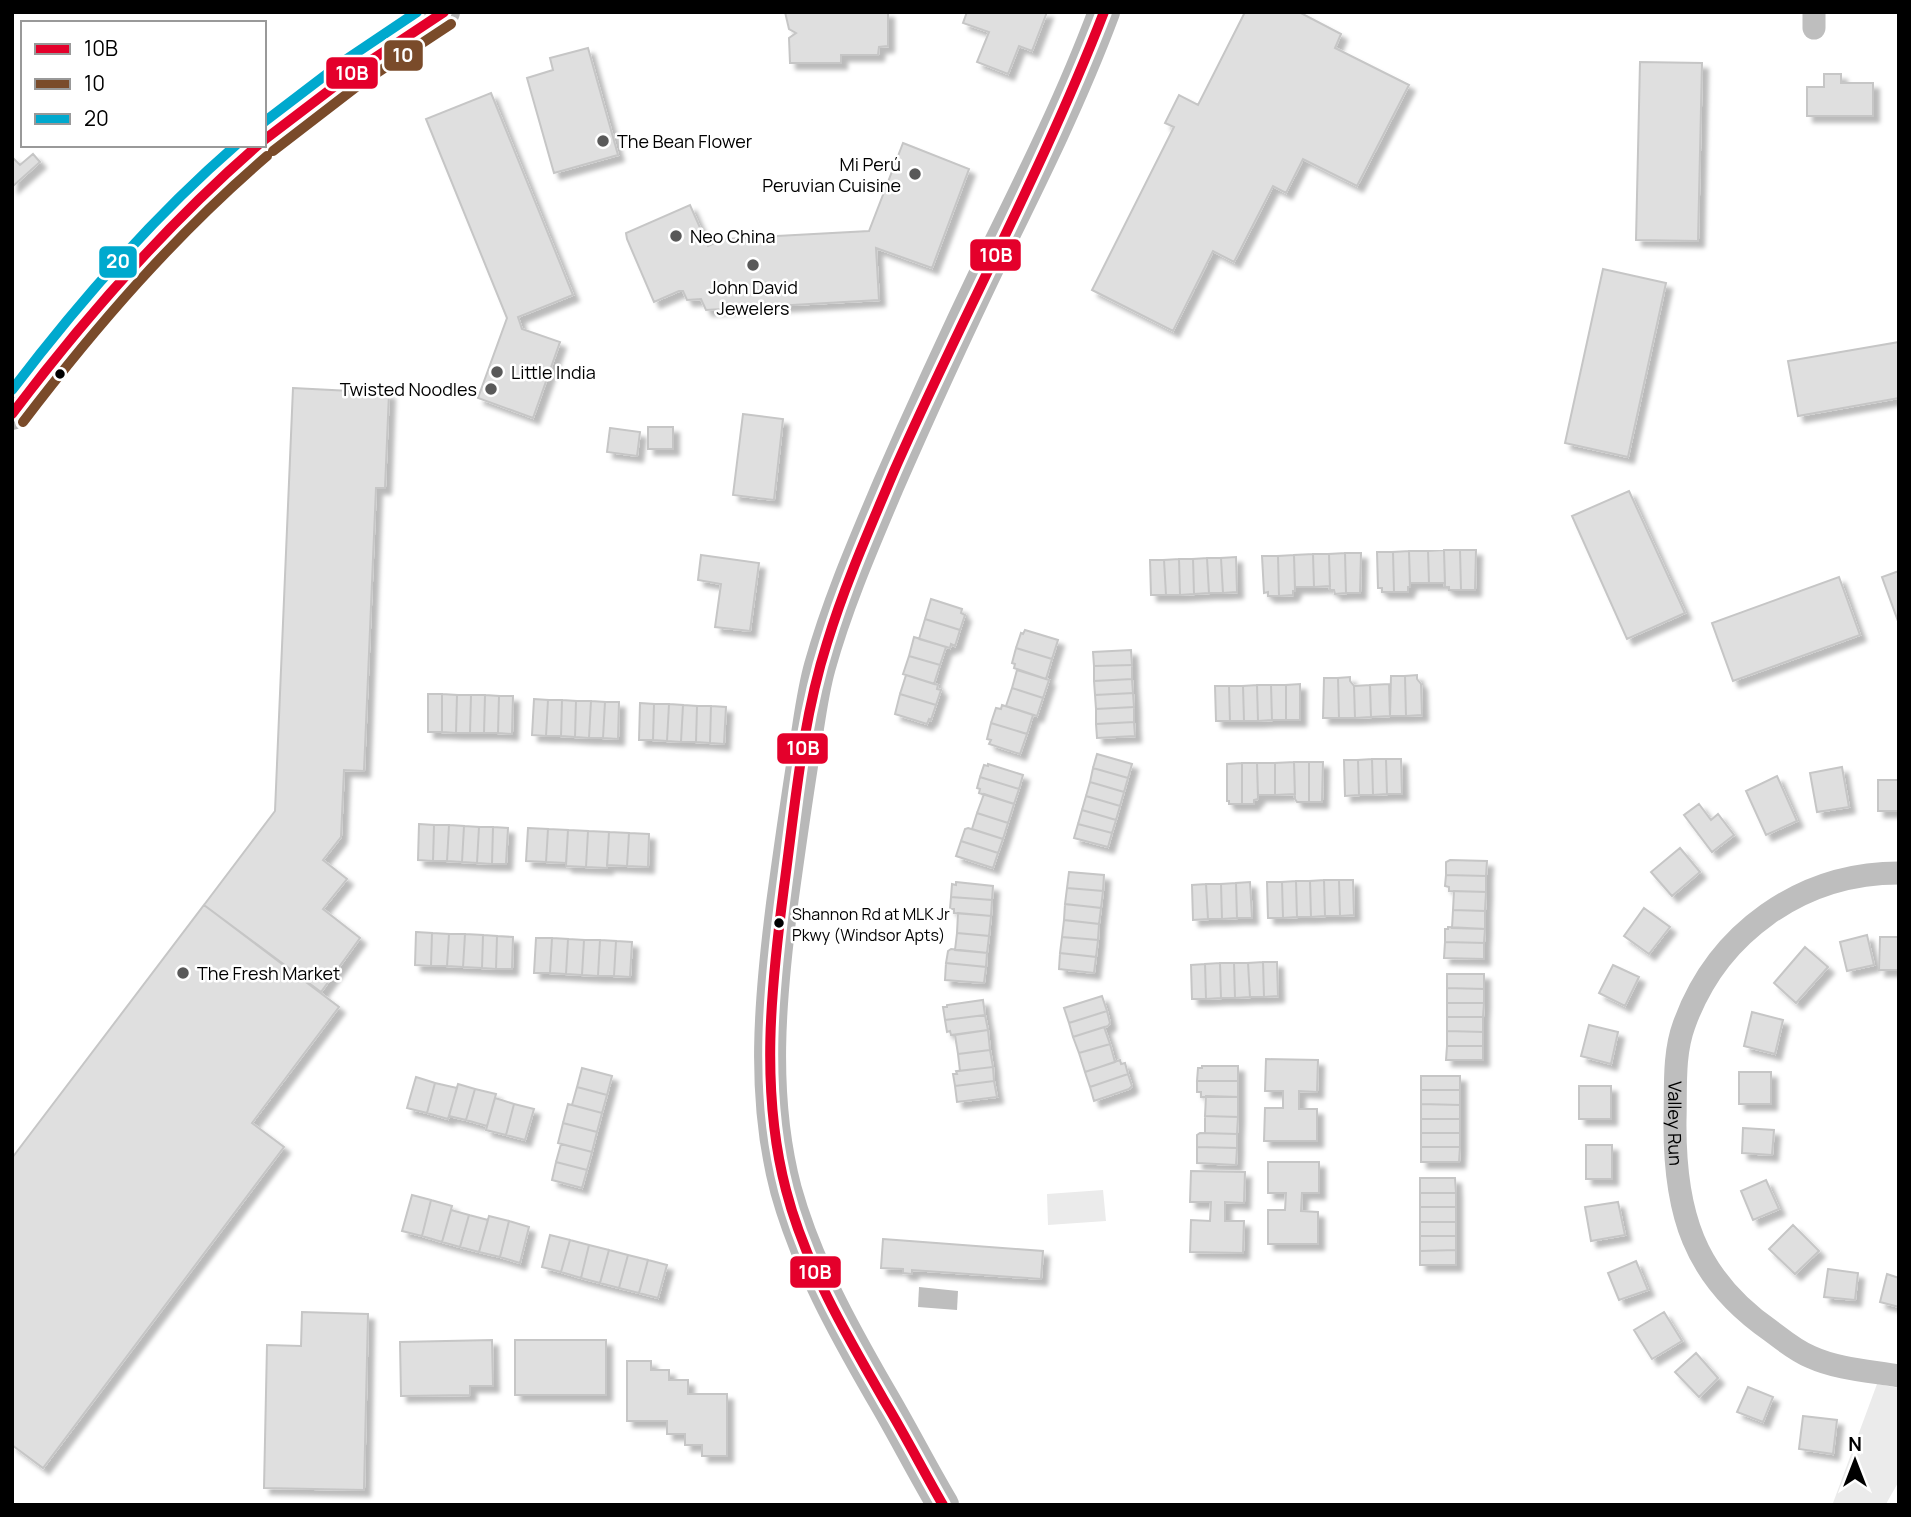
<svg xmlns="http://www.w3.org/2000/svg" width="1911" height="1517" font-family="Manrope,sans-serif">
<defs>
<filter id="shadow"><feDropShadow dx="6" dy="6" stdDeviation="2" flood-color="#0004"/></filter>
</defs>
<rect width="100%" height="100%" fill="#fff"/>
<path fill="#ebebeb" d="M1103 1190 1106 1221 1048 1225 1047 1194Z
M1877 1384 1899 1388V1481L1886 1504 1833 1503Z"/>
<path fill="#bebebe" d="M919 1287 958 1291 957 1310 918 1307Z"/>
<path fill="#dfdfdf" stroke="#c6c6c6" stroke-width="2" filter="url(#shadow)" d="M785 12H888V46L879 47 878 55H841V63H790L789 38 796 33 789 29Z
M967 12H1047L1032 51 1019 46 1008 74 977 62 989 32 963 23Z
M1245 12H1299L1341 34 1335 48 1409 85 1357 186 1303 159 1286 193 1273 186 1234 262 1213 251 1173 331 1092 290 1174 127 1165 123 1179 95 1198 105Z
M588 48 618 155 554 173 527 78 553 70 550 58Z
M1640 62 1702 63 1698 241 1636 240Z
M1824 74H1841V83H1873V116H1807V87H1824Z
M491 93 573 295 518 317 522 329 560 342 533 418 478 398 507 318 426 119Z
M903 143 969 169 932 268 876 248 879 300 706 310 701 299 687 300 683 291H679L654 302 627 239 626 233 690 205 708 246 724 239 869 231Z
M33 154 40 162 12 187V157L20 165Z
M1603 269 1666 283 1628 457 1565 443Z
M1899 342V398L1798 416 1788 361Z
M293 388 389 393 385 488H376L364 771 344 770 341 837 323 860 347 879 323 909 360 938 321 992 204 905 275 811Z
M743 414 783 419 774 500 733 495Z
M648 427H673V449H648Z
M610 428 640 432 637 456 607 452Z
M1629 491 1685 613 1627 639 1572 516Z
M1444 550H1460L1461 590H1449V587H1445Z
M1444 550 1445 583H1429L1428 551Z
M1460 550H1476L1475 590H1461Z
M1409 551H1428L1429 583H1410Z
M1409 551 1410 587H1408V592H1394L1393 552Z
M1377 552H1393L1394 592H1382V588H1378Z
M1345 553H1361L1360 593H1346Z
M1345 553 1346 593 1335 594 1334 590H1330L1329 554Z
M1313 554 1314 587H1295L1294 555Z
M1313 554H1329L1330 586 1314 587Z
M701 555 759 563 750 631 715 627 721 584 698 580Z
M1294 555 1295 591H1293V595L1279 596 1278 556Z
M1262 556H1278L1279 596H1268V592L1264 593Z
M1236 557 1237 592 1223 593 1221 558Z
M1207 558H1221L1223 593H1209Z
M1207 558 1209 593 1194 594 1193 559Z
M1179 559H1193L1194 594 1180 595Z
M1179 559 1180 595H1166L1164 560Z
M1150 560H1164L1166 595H1151Z
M1899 571V624L1882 577Z
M1839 577 1860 635 1733 681 1712 623Z
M931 599 962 609 961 613 965 615 960 630 925 619Z
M925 619 960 630 955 646 951 644 950 648 919 639Z
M1025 630 1058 640 1052 659 1016 648 1021 633 1023 634Z
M914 637 946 647 940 665 909 656Z
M1016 648 1052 659 1046 679 1014 668 1015 664 1012 663Z
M1131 650 1132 665 1094 666 1093 652Z
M909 656 940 665 934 684 903 674Z
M1132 665V679L1094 681V666Z
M1017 670 1049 680 1043 698 1012 688Z
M906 675 938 685 937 689 941 690 936 705 900 694Z
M1417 675V679L1421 684 1422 715 1406 716 1405 676Z
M1391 676H1405L1406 716H1390Z
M1350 677V681L1354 686 1355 718H1339L1338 678Z
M1324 678H1338L1339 718H1323Z
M1132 679 1133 693 1095 695 1094 681Z
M1300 684V720H1286V685Z
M1389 684 1390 716 1371 717 1370 685Z
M1257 685H1271L1272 720 1258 721Z
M1257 685 1258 721H1244L1243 686Z
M1271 685H1286V720H1272Z
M1370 685 1371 717 1355 718 1354 686Z
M1215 686H1229L1230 721H1216Z
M1229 686H1243L1244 721H1230Z
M1012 688 1043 698 1037 716 1006 706Z
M1133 693 1134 707 1096 709 1095 695Z
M428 694H442V732H428Z
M442 694 457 695 456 733 442 732Z
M900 694 936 705 931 720 929 719 927 724 895 714Z
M457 695H471L470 733H456Z
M471 695H485L484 733H470Z
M485 695 499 696 498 733H484Z
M499 696H513L512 734 498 733Z
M534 699 548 700 546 736 532 735Z
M548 700H562L561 736H546Z
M562 700 576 701 575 737 561 736Z
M576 701H591L589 738 575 737Z
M591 701 605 702 603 738H589Z
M605 702H619L618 739 603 738Z
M640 703 654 704 653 740H639Z
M654 704H669L667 741 653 740Z
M669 704 683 705 681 742 667 741Z
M683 705 697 706 696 742H681Z
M1002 705 1033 715 1027 734 991 723 996 708 1001 709Z
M697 706H711L710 743 696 742Z
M711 706 726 707 724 744 710 743Z
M1134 707V722L1096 724V709Z
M1134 722 1135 736 1097 738 1096 724Z
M991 723 1027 734 1020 754 989 744 991 740 987 739Z
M1097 754 1132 764 1128 778 1093 768Z
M1372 759H1386L1387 794 1373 795Z
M1372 759 1373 795H1359L1358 760Z
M1386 759H1401L1402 794H1387Z
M1344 760H1358L1359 795 1345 796Z
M1294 762 1295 794 1275 795V763Z
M1294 762H1309V802H1297L1295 799Z
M1309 762H1323L1322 802H1309Z
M1242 763V804H1229V801H1227V764Z
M1242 763H1257L1258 799 1254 800V804H1242Z
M1257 763H1275V795H1258Z
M988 764 1023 775 1019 789 980 777 984 765 988 766Z
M1842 767 1849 807 1817 812 1810 773Z
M1093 768 1128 778 1124 792 1090 782Z
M1777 776 1797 821 1766 835 1746 791Z
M980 777 1019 789 1014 804 979 793 980 789 977 788Z
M1878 780H1899V811H1878Z
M1090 782 1124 792 1120 806 1086 796Z
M984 794 1014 804 1008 823 977 813Z
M1086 796 1120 806 1116 820 1082 810Z
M1699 804 1711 820 1718 814 1734 835 1712 852 1684 815Z
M1082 810 1116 820 1112 833 1078 824Z
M977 813 1008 823 1003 839 972 829Z
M419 824 434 825 433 861 418 860Z
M1078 824 1112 833 1108 847 1074 838Z
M434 825H449L447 861H433Z
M449 825 464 826 462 862 447 861Z
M464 826 479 827 477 863 462 862Z
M479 827H493L492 864 477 863Z
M493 827 508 828 506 864H492Z
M528 828 548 829 546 862 526 861Z
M968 828 1003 839 998 853 961 841 965 829Z
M548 829 568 830 566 863 546 862Z
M568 830 588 831 586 867 566 866Z
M588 831 609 832 607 868 586 867Z
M609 832 629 833 627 866 607 865Z
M629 833 649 834 648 867 627 866Z
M961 841 998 853 993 868 956 856Z
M1680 848 1700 872 1672 896 1651 872Z
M1450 860 1487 861 1486 876 1446 875V862Z
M1069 872 1104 875 1103 891 1067 888Z
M1446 875 1486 876V892L1449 891V887L1445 886Z
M1324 880H1339L1340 916H1325Z
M1324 880 1325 916 1311 917 1310 881Z
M1339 880H1353L1354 915 1340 916Z
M1296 881H1310L1311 917H1297Z
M1296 881 1297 917 1283 918 1282 882Z
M956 882 993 886 992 900 951 897 952 884 956 885Z
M1250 882 1252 918H1237L1236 883Z
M1267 882H1282L1283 918H1268Z
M1236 883 1237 918 1222 919 1221 884Z
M1206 884H1221L1222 919H1208Z
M1206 884 1208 919 1193 920 1192 885Z
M1067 888 1103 891 1101 908 1065 904Z
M1454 891 1486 892 1485 911 1453 910Z
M951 897 992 900 991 916 954 913V909H950Z
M1065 904 1101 908 1099 924 1064 920Z
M204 905 339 1007 252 1123 284 1147 43 1468 12 1445V1158Z
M1644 908 1670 927 1649 954 1624 936Z
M1453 910 1485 911V929L1452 928Z
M958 913 991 916 989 936 957 933Z
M1064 920 1099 924 1098 940 1062 937Z
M1448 927 1485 929 1484 943 1445 942V929H1448Z
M416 932 432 933 431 966 415 965Z
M432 933 449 934 447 966H431Z
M957 933 989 936 987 953 955 950Z
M449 934H465L463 967 447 966Z
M465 934 483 935 482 968 463 967Z
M483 935 497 936 496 969 482 968Z
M1867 935 1874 965 1847 971 1840 942Z
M497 936 513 937 512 969H496Z
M1062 937 1098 940 1096 957 1060 953Z
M1880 937H1899V970H1879Z
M536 938H552L550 973H534Z
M552 938 568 939 566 974 550 973Z
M568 939 584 940 582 975 566 974Z
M584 940H600L598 976 582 975Z
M600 940 616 941 614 976H598Z
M616 941 632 942 630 977 614 976Z
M1445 942 1484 943V959L1444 958Z
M1805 947 1828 967 1796 1003 1774 983Z
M951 949 987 953 986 967 946 963 948 951Z
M1060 953 1096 957 1094 973 1059 969Z
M1263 962H1277L1278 996 1264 997Z
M1263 962 1264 997H1250L1248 963Z
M946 963 986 967 984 983 945 980Z
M1220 963H1234L1235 998H1221Z
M1220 963 1221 998 1206 999 1205 964Z
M1234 963H1248L1250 997 1235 998Z
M1205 964 1206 999H1192L1191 965Z
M1613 965 1639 977 1625 1006 1599 993Z
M1447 974H1484V989L1447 988Z
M1447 988 1484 989V1003H1447Z
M1102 996 1107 1011 1069 1023 1064 1008Z
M983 1000 985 1015 945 1020 943 1007H947V1005Z
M1447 1003H1484L1483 1017H1447Z
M1107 1011 1110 1023 1108 1026 1073 1037 1069 1023Z
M1752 1012 1783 1020 1775 1054 1744 1046Z
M985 1015 988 1030 951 1035 950 1031 947 1032 945 1020Z
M1447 1017H1483V1032L1447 1031Z
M1589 1025 1618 1032 1611 1064 1581 1056Z
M1104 1027 1110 1044 1079 1053 1073 1037Z
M988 1030 990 1050 958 1054 955 1035Z
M1447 1031 1483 1032V1046H1447Z
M1110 1044 1115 1062 1085 1072 1079 1053Z
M1447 1046H1483V1060H1446Z
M990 1050 993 1067 960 1071 958 1054Z
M1266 1059 1318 1060 1317 1092 1299 1091V1109H1317V1141H1264L1265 1108H1283V1091H1265Z
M1120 1060 1121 1064 1125 1063 1128 1074 1090 1087 1085 1072Z
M1202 1066H1238V1081H1197L1198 1068H1202Z
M993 1067 994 1081 955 1086 953 1074H957L956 1071Z
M582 1068 612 1076 607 1095 577 1087Z
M1739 1072H1771V1104H1739Z
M1128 1074 1132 1086 1129 1089 1094 1101 1090 1087Z
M1421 1076H1460V1090H1421Z
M416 1077 435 1083 427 1113 407 1108Z
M994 1081 997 1097 957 1102 955 1086Z
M1197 1081H1238V1097H1201V1092H1197Z
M435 1083 457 1088 448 1119 427 1113Z
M458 1084 475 1089 466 1120 449 1116Z
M1579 1086H1611V1119H1579Z
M577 1087 607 1095 602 1113 572 1105Z
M475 1089 496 1094 487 1126 466 1120Z
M1421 1090H1460V1105L1421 1104Z
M1206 1096 1238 1097V1117L1205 1116Z
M495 1098 514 1104 506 1135 486 1130Z
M514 1104 534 1109 525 1140 506 1135Z
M568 1104 602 1113 597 1132 563 1123Z
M1421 1104 1460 1105V1119H1421Z
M1205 1116 1238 1117 1237 1134 1205 1133Z
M1421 1119H1460V1133H1421Z
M563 1123 597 1132 592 1152 558 1143Z
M1743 1128 1774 1130 1772 1155 1742 1153Z
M1200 1133 1237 1134V1148L1197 1147V1135Z
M1421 1133H1460V1147H1421Z
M561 1144 592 1152 587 1170 556 1162Z
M1586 1145H1612V1179H1586Z
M1197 1147 1237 1148 1236 1165 1197 1163Z
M1421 1147H1460L1459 1162H1421Z
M556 1162 587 1170 582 1188 552 1180Z
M1268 1162H1319V1193H1302L1301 1211 1318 1212V1244H1268V1210H1285L1286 1193H1268Z
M1191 1171 1245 1172 1244 1203 1225 1202V1221H1244L1243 1253 1190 1252 1191 1220 1210 1221 1211 1202H1190Z
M1420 1178H1455L1456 1193H1420Z
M1766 1180 1779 1209 1753 1220 1741 1191Z
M1420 1193H1456V1207H1420Z
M412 1195 431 1200 422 1236 402 1231Z
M431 1200 452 1206 442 1242 422 1236Z
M1618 1202 1625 1235 1591 1241 1585 1207Z
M1420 1207H1456V1222H1420Z
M451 1210 469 1215 460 1247 442 1242Z
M469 1215 488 1220 479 1252 460 1247Z
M489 1216 509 1221 500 1257 479 1252Z
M509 1221 529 1227 520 1263 500 1257Z
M1420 1222H1456V1236H1420Z
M1793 1225 1819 1251 1795 1274 1769 1249Z
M550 1235 570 1240 561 1272 542 1267Z
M1420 1236H1456V1250L1420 1251Z
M883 1239 1043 1251 1041 1279 912 1270V1274L903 1273V1269L881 1268Z
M570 1240 589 1245 581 1278 561 1272Z
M589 1245 609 1250 600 1283 581 1278Z
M609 1250 628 1255 619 1288 600 1283Z
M1456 1250V1265H1420V1251Z
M628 1255 648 1260 639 1293 619 1288Z
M648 1260 667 1265 658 1298 639 1293Z
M1636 1261 1648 1290 1619 1300 1608 1273Z
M1828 1269 1858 1273 1855 1300 1824 1297Z
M1887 1274 1899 1278V1307L1880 1302Z
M302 1312 368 1314 364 1490 264 1488 267 1345 301 1346Z
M1664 1312 1682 1341 1652 1359 1634 1330Z
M492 1340 493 1386H470V1395L401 1396 400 1342Z
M515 1340H606V1395H515Z
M1696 1353 1718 1378 1699 1397 1675 1372Z
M627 1361H651V1370H669V1380H688V1394H727V1456H702V1445H685V1434H667V1421H627Z
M1748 1387 1773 1397 1763 1422 1737 1412Z
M1803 1416 1837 1420 1833 1454 1799 1449Z"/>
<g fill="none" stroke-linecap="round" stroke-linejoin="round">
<g stroke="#bebebe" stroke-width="23">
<path d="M1814 12V28"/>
<path id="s1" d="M1899 873C1801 873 1717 933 1684 1025 1673 1055 1676 1089 1675 1120 1674 1211 1693 1277 1771 1331 1783 1340 1796 1351 1811 1357 1837 1369 1870 1371 1899 1376"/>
</g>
<path stroke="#b8b8b8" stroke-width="32" d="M264 140C321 93 381 50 444 12
M12 414C85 316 163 224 258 145
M943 1505C921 1468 902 1430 880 1393 843 1329 806 1262 786 1190 761 1096 770 999 782 904 789 853 796 803 804 753 809 724 812 694 820 666 837 605 863 545 888 486 922 408 958 330 995 253 1034 174 1073 95 1104 12"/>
<g stroke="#fff" stroke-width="16">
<path id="bus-1" d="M264 140 352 73 444 12
M12 414C86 316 165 226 258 145
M943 1505C924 1472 907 1439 888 1407 848 1338 806 1267 786 1190 760 1091 771 987 784 887 795 806 802 721 827 643 845 584 870 528 894 471 962 317 1043 169 1104 12"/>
</g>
<g stroke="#fff" stroke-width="16">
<path id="bus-2" d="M273 151 360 84 451 24
M23 422C97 325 175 235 267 156"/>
</g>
<g stroke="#fff" stroke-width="16">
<path id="bus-3" d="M264 122 344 61 417 12
M12 390C79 302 152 218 236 145"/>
</g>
<use href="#bus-1" stroke="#e4002b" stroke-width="10"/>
<use href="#bus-2" stroke="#7a4b2a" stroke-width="10"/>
<use href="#bus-3" stroke="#00a9ce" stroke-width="10"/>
</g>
<g fill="#595959" stroke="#fff" stroke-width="2.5">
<circle cx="603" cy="141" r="7"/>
<circle cx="915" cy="174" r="7"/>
<circle cx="676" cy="236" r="7"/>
<circle cx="753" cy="265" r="7"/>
<circle cx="497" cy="372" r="7"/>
<circle cx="491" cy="389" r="7"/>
<circle cx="183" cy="973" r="7"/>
</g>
<g fill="#000" stroke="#fff" stroke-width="2.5">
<circle cx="60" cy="374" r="6"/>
<circle cx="779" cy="923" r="6"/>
</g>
<g text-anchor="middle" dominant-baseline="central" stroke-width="5" stroke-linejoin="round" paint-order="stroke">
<g font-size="16" fill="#000" stroke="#fff" text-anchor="start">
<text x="792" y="914">Shannon Rd at MLK Jr<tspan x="792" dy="21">Pkwy (Windsor Apts)</tspan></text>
</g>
<g font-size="18" fill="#000" stroke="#fff" text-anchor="start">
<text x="617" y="141">The Bean Flower</text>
<text x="901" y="164" text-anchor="end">Mi Perú<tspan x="901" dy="21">Peruvian Cuisine</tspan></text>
<text x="690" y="236">Neo China</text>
<text x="753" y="287" text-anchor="middle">John David<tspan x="753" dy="21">Jewelers</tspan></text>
<text x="511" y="372">Little India</text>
<text x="477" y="389" text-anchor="end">Twisted Noodles</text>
<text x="197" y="973">The Fresh Market</text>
</g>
<g font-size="18" fill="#000" stroke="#fff">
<text stroke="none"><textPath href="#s1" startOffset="380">Valley Run</textPath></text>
</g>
</g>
<g stroke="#fff" stroke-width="2.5">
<rect x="383" y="39" width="41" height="33" rx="7" fill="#7a4b2a"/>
<rect x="325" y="56" width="54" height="34" rx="7" fill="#e4002b"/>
<rect x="969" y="238" width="53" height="34" rx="7" fill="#e4002b"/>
<rect x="98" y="245" width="40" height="34" rx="7" fill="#00a9ce"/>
<rect x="776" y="732" width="53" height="33" rx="7" fill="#e4002b"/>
<rect x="789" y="1255" width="53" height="34" rx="7" fill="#e4002b"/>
</g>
<g font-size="19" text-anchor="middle" font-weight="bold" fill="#fff">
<text x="403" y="62">10</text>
<text x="352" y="80">10B</text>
<text x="996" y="262">10B</text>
<text x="118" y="268">20</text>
<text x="803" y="755">10B</text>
<text x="815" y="1279">10B</text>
</g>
<rect width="1911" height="1517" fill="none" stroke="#000000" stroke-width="28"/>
<rect x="21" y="21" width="245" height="126" fill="#ffffff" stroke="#999999" stroke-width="2"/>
<rect x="35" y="44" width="35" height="10" fill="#e4002b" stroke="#999999" stroke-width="2"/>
<text x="84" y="56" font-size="21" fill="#000000">10B</text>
<rect x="35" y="79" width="35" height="10" fill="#7a4b2a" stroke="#999999" stroke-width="2"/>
<text x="84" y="91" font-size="21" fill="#000000">10</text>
<rect x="35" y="114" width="35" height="10" fill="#00a9ce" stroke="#999999" stroke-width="2"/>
<text x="84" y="126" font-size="21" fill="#000000">20</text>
<g transform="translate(1855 1461)" stroke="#ffffff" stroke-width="5" paint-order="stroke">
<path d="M0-5L12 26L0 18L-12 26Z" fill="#000000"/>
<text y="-10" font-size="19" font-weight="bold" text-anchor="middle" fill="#000000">N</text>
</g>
</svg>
